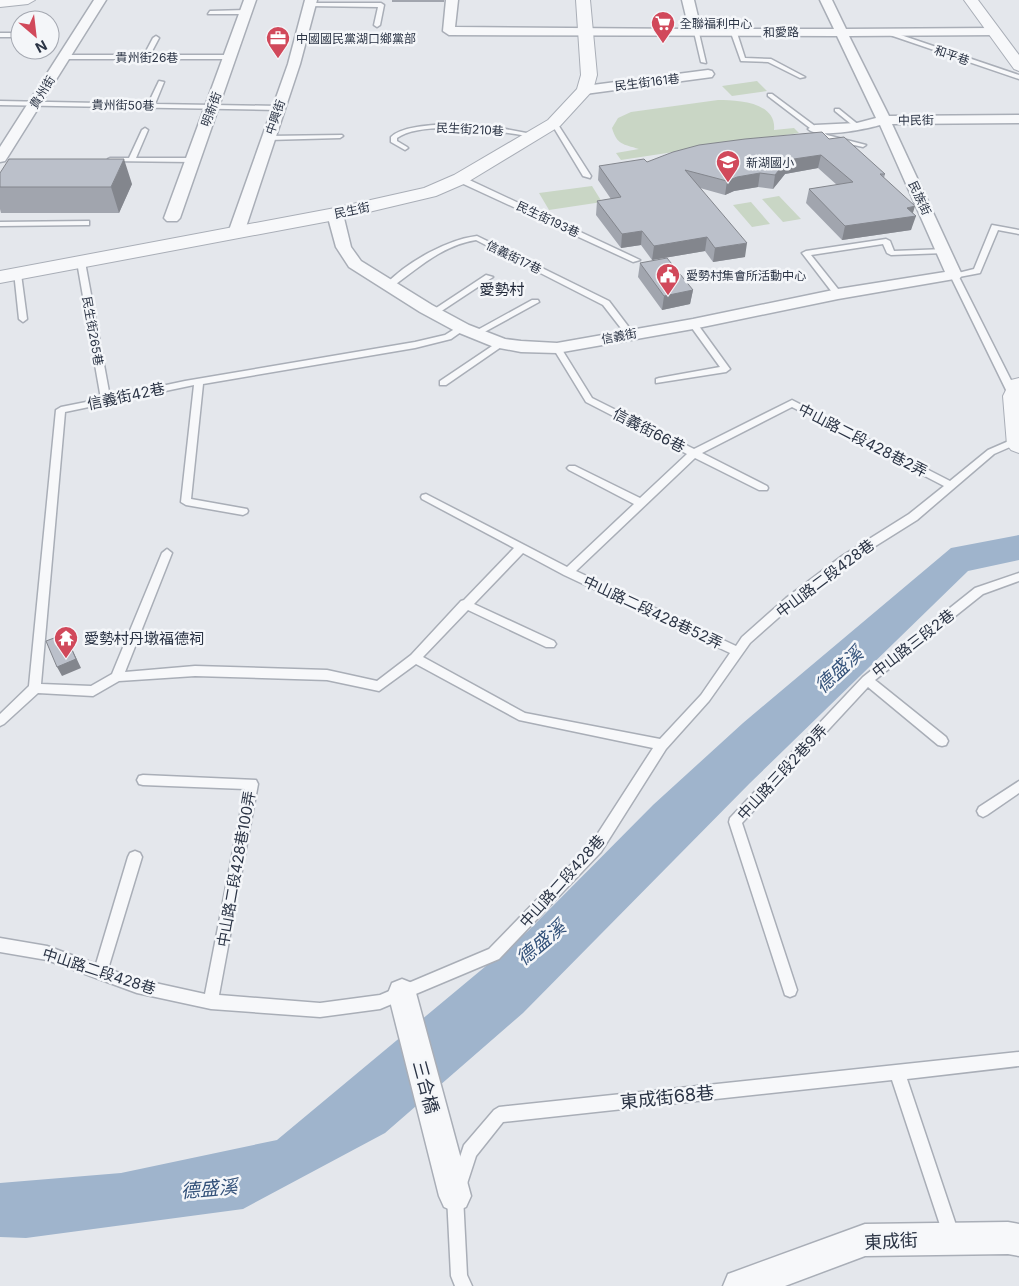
<svg xmlns="http://www.w3.org/2000/svg" width="1019" height="1286" font-family="Inter,'Noto Sans TC',sans-serif">
<rect width="100%" height="100%" fill="#e4e7ec"/>
<path fill="#c9d6c5" d="M757 81 767 91 732 96 722 86Z
M718 100C738 100 777 102 774 130L794 128 799 133 621 160 616 153 639 149C623 144 617 145 612 128L618 118 631 112Z
M592 186 602 202 549 210 539 193Z
M779 196 801 219 783 222 762 199Z
M751 202 770 224 752 227 733 205Z"/>
<path fill="#9fb4cc" d="M1019 535V560L968 571 750 783 523 1013 385 1133 243 1209 26 1238 0 1237V1183L121 1173 277 1140 528 931 653 805 743 723 951 548Z"/>
<g fill="none" stroke-linecap="round" stroke-linejoin="round">
<g stroke="#a9aeb7" stroke-width="3">
<path id="service" d="M310 3H381L384 5 380 25 377 27 374 25 378 7 308 6Z
M210 11 246 10 249 12 246 14H208Z
M886 30 1019 75V79L884 33 883 32Z
M734 31 737 33 745 58 771 59 805 77 800 78 768 62 741 61 731 33Z
M694 32 699 33 706 63 701 62Z
M0 33H20V37H0Z
M156 36 159 38 150 55H230L233 57 230 59H64L61 57 64 55H144L153 38Z
M159 81 164 82 155 104 278 106 281 108 278 110 0 105V101L148 104Z
M768 94H772L827 135 866 145 863 147 823 138 768 96Z
M835 109H839L860 126V128H856L835 111Z
M552 122 557 123 591 176 590 178 583 176 551 123Z
M449 124 500 128 537 135 534 137C504 132 423 119 397 138V141L407 147 408 148 405 150 391 142V137C402 126 433 125 449 124Z
M145 128 148 130 136 158H193L197 160 193 162 108 161V159L110 158H129L142 130Z
M342 135 343 136 340 138 268 140 265 138 268 136Z
M457 177H463L640 260 633 262 457 181Z
M89 221V225H86L0 226V222Z
M992 225 1019 230V234L998 230 980 273 959 277 1019 396 1014 399 1009 396 950 275 974 269Z
M477 236 609 301 634 334 630 337 627 336 603 305 476 240C443 245 418 268 392 287L385 285C407 262 446 240 477 236Z
M886 239 890 241 894 251 945 249 949 251 945 253 891 255 887 253 883 244 811 255 842 294 838 296H835L802 253 806 251Z
M78 260 85 262 110 397 185 381 415 342 445 335 461 325H467L468 327 451 339 415 348 203 384 191 499 247 509 248 511 247 513 243 515 186 505 181 502 194 385 65 412 41 684 91 686 112 674 162 553 167 549 172 553 125 672 195 666 327 670 377 681 411 655 461 601 464 600 514 548 422 499 421 497 422 495 426 494 567 567 634 504 569 470 567 468 569 466H575L640 498 687 454 586 402 553 348 557 345 561 348 592 398 694 449 792 400 950 481 988 450 1018 437 1019 443 994 454 917 520 850 562 794 604 750 643 709 701 666 749 601 852 499 959 380 1009 320 1017 211 1009 137 993 47 960 0 952V938L47 946 96 964 128 857 130 853 135 851 140 853 142 857 108 969 137 979 205 994 245 789 143 785 139 784 137 780 139 776 143 775 256 780 258 784 219 995 320 1003 380 995 489 949 591 844 653 748 519 720 416 664 379 691 327 680 195 676 119 681 93 696 38 693 4 724 0 726V714L29 686 56 410 61 407 101 399 77 262ZM792 407 944 486 909 514 842 556 786 598 742 637 736 646 576 571 695 458 759 490H767L768 488 767 486 702 453ZM523 553 564 575 730 653 701 695 660 739 525 713 423 657 468 610 546 647H554L556 644 554 641 474 604Z
M14 272 21 274 27 319 23 322 19 319Z
M486 275 493 277 437 314H431L430 312Z
M532 300H538L539 302 479 335H473L472 333Z
M693 321 696 322 730 369 726 372 656 383V379L659 378 720 367 689 324Z
M501 340 505 343 504 345 446 385H440V381Z
M1019 573V581L983 594 875 680 946 737 948 741 946 745 942 746 938 745 868 687 742 823 797 990 795 995 790 997 785 995 729 822 730 818 863 677 975 588Z
M1019 781V793L987 815 983 817 979 815 977 811 979 807Z
M1019 1052V1066L907 1079 960 1237 958 1243 952 1245 946 1243 944 1237 892 1080 503 1122 476 1156 463 1196 467 1275 472 1286H455L451 1276 447 1196 464 1145 494 1110 499 1107Z"/>
</g>
<g stroke="#a9aeb7" stroke-width="3">
<path id="minor" d="M94 0H106L7 158 5 161 0 162V147Z
M244 0H256L180 218 177 221H167L164 218Z
M305 0H317L300 64 244 233 241 236H231L228 233 288 64Z
M446 0H458L455 27 689 29 682 0H694L701 29H834L820 0H832L846 29 993 28 997 29 999 32 997 35 849 36 889 116 1019 115V123L892 124 962 275 960 278 838 299 693 329 557 353 521 352 494 347 457 332 420 312 349 267 336 247 327 214 330 211H340L343 214 351 247 361 261 432 305 469 325 505 339 521 341 557 343 693 319 838 289 945 272 880 125C866 129 817 139 808 129L815 125 857 123 876 118 837 36 449 35 443 31Z
M708 70 712 71 714 74 712 77 585 94 579 90 585 86Z
M402 979 412 983 416 993 471 1196 466 1207 455 1212 444 1207 439 1196 388 993 392 983Z
M1008 1222 1019 1224V1256L1008 1254 865 1256 785 1286H723L728 1274 865 1224Z"/>
</g>
<g stroke="#a9aeb7" stroke-width="2">
<path id="tertiary" d="M0 0H35L28 4 0 7Z
M576 0H590L597 75 593 90 560 126 466 183 436 196 335 220 0 283V271L335 208 424 188 454 175 548 120 577 89 581 75Z
M964 0H978L1019 55V71L1014 69Z
M1019 378V453L1011 450 1007 445 1003 396 1011 380Z"/>
</g>
<use href="#service" fill="#f7f8fa" fill-rule="evenodd"/>
<use href="#minor" fill="#f7f8fa" fill-rule="evenodd"/>
<use href="#tertiary" fill="#f7f8fa" fill-rule="evenodd"/>
</g>
<path fill="#a1a5ae" d="M392 0H444V2H392Z
M829 139 885 174 884 178 913 213 911 230 842 240 806 203 809 189 837 185 818 168 785 174 773 189 758 187 734 191 725 195 700 188 745 257 713 262 705 251 652 260 641 245 621 248 596 215 597 201 611 199 598 180 599 166 647 162Z
M0 173 132 184 119 213H1L0 209Z
M640 263 693 290 690 304 662 310 638 277Z"/>
<path fill="#83868d" d="M821 155 818 168 785 174 773 189 775 175 787 160Z
M124 159 132 184 119 213 111 187Z
M760 173 758 187 734 191 725 195 727 181 737 177Z
M915 206 912 216H916L911 230 842 240 845 226 907 208Z
M642 231 641 245 621 248 622 234Z
M707 237 705 251 652 260 654 246Z
M747 243 745 257 713 262 715 248Z
M693 290 690 304 662 310 664 296Z
M65 634 81 668 62 676 57 667Z"/>
<path fill="#bbc0ca" stroke="#83868d" d="M822 132 829 139 844 137 885 174H880L915 206 907 208 916 216 845 226 809 189 853 182 821 155 787 160 775 175 760 173 737 177 727 181 685 170 747 243 715 248 707 237 654 246 642 231 622 234 597 201 621 197 599 166 644 159 647 162 673 152 699 145 745 139Z
M9 159H124L111 187H0V173Z
M667 258 693 290 664 296 640 263Z
M65 634 76 659 57 667 46 641Z"/>
<defs>
<g id="supermarket-pin" transform="scale(1.25)"><path d="M0 17L-7.5 6A9.5 9.5 0 1 1 7.5 6Z" fill="#d1495b" stroke="#f4f6f9"/><path d="M-6-5.5h2.5l.6 2H6L4.5 2H-2.5L-4.4-4H-6ZM-1.5 3.2a1.3 1.3 0 1 0 .1 0ZM3 3.2a1.3 1.3 0 1 0 .1 0Z" fill="#fff"/></g>
<g id="office-pin" transform="scale(1.25)"><path d="M0 17L-7.5 6A9.5 9.5 0 1 1 7.5 6Z" fill="#d1495b" stroke="#f4f6f9"/><path d="M-6-3h4V-5.5h4V-3h4V5H-6ZM-1-4.5V-3h2v-1.5ZM-6 0V1H6V0Z" fill="#fff"/></g>
<g id="school-pin" transform="scale(1.25)"><path d="M0 17L-7.5 6A9.5 9.5 0 1 1 7.5 6Z" fill="#d1495b" stroke="#f4f6f9"/><path d="M0-5L7-2L0 1L-7-2ZM-4 1L0 2.5L4 1V4Q0 6-4 4Z" fill="#fff"/></g>
<g id="civic-pin" transform="scale(1.25)"><path d="M0 17L-7.5 6A9.5 9.5 0 1 1 7.5 6Z" fill="#d1495b" stroke="#f4f6f9"/><path d="M-.6-6.5H3V-4.5H.6V-3L4-1V1h2V6H-6V1h2V-1L-.6-3ZM-1.2 2.5V6h2.4V2.5Z" fill="#fff"/></g>
<g id="temple-pin" transform="scale(1.25)"><path d="M0 17L-7.5 6A9.5 9.5 0 1 1 7.5 6Z" fill="#d1495b" stroke="#f4f6f9"/><path d="M0-6L5-2H3V0L6.5 2.5H4V6H1.5V3h-3V6H-4V2.5H-6.5L-3 0V-2H-5Z" fill="#fff"/></g>
</defs>
<g fill-rule="evenodd">
<use href="#supermarket-pin" x="663" y="23"/>
<use href="#office-pin" x="278" y="38"/>
<use href="#school-pin" x="728" y="162"/>
<use href="#civic-pin" x="668" y="275"/>
<use href="#temple-pin" x="66" y="638"/>
</g>
<g text-anchor="middle" dominant-baseline="central" stroke-width="5" stroke-linejoin="round" paint-order="stroke">
<g font-size="12" fill="#2b3445" stroke="#f4f6f9" text-anchor="start">
<text x="680" y="23">全聯福利中心</text>
<text x="296" y="38">中國國民黨湖口鄉黨部</text>
<text x="746" y="162">新湖國小</text>
<text x="686" y="275">愛勢村集會所活動中心</text>
</g>
<g font-size="12" fill="#2b3445" stroke="#f4f6f9">
<text transform="translate(781 32) rotate(-1)">和愛路</text>
<text transform="translate(952 55) rotate(19)">和平巷</text>
<text x="147" y="57">貴州街26巷</text>
<text transform="translate(647 82) rotate(-7)">民生街161巷</text>
<text transform="translate(42 92) rotate(-58)">貴州街</text>
<text transform="translate(123 105) rotate(1)">貴州街50巷</text>
<text transform="translate(211 109) rotate(-70)">明新街</text>
<text transform="translate(275 117) rotate(-71)">中興街</text>
<text transform="translate(916 120) rotate(-1)">中民街</text>
<text transform="translate(470 129) rotate(3)">民生街210巷</text>
<text transform="translate(920 198) rotate(65)">民族街</text>
<text transform="translate(352 210) rotate(-12)">民生街</text>
<text transform="translate(548 219) rotate(25)">民生街193巷</text>
<text transform="translate(514 257) rotate(26)">信義街17巷</text>
<text transform="translate(93 331) rotate(80)">民生街265巷</text>
<text transform="translate(619 336) rotate(-11)">信義街</text>
</g>
<g font-size="15" fill="#1d2536" stroke="#f4f6f9">
<text x="502" y="289">愛勢村</text>
</g>
<g font-size="15" fill="#2b3445" stroke="#f4f6f9">
<text transform="translate(126 396) rotate(-12)">信義街42巷</text>
<text transform="translate(649 430) rotate(27)">信義街66巷</text>
<text transform="translate(863 440) rotate(27)">中山路二段428巷2弄</text>
<text transform="translate(825 578) rotate(-37)">中山路二段428巷</text>
<text transform="translate(653 612) rotate(25)">中山路二段428巷52弄</text>
<text transform="translate(913 643) rotate(-38)">中山路三段2巷</text>
<text transform="translate(782 772) rotate(-47)">中山路三段2巷9弄</text>
<text transform="translate(236 869) rotate(-80)">中山路二段428巷100弄</text>
<text transform="translate(562 881) rotate(-48)">中山路二段428巷</text>
<text transform="translate(99 971) rotate(18)">中山路二段428巷</text>
</g>
<g font-size="15" fill="#2b3445" stroke="#f4f6f9" text-anchor="start">
<text x="84" y="638">愛勢村丹墩福德祠</text>
</g>
<g font-size="18" fill="#2b3445" stroke="#f4f6f9">
<text transform="translate(426 1087) rotate(75)">三合橋</text>
<text transform="translate(667 1097) rotate(-6)">東成街68巷</text>
<text transform="translate(891 1241) rotate(-3)">東成街</text>
</g>
<g font-size="19" font-style="italic" fill="#34527a" stroke="#f4f6f9">
<text transform="translate(839 670) rotate(-43)">德盛溪</text>
<text transform="translate(541 943) rotate(-40)">德盛溪</text>
<text transform="translate(209 1189) rotate(-5)">德盛溪</text>
</g>
</g>
<g transform="translate(35 35) rotate(152)"><circle r="24" fill="#f4f6f9" stroke="#a4a8b1"/>
<path d="M0-4L9 19L0 12L-9 19Z" fill="#d1495b"/>
<text y="-8" font-size="14" font-weight="bold" text-anchor="middle" fill="#2b3445">N</text>
</g>
</svg>
